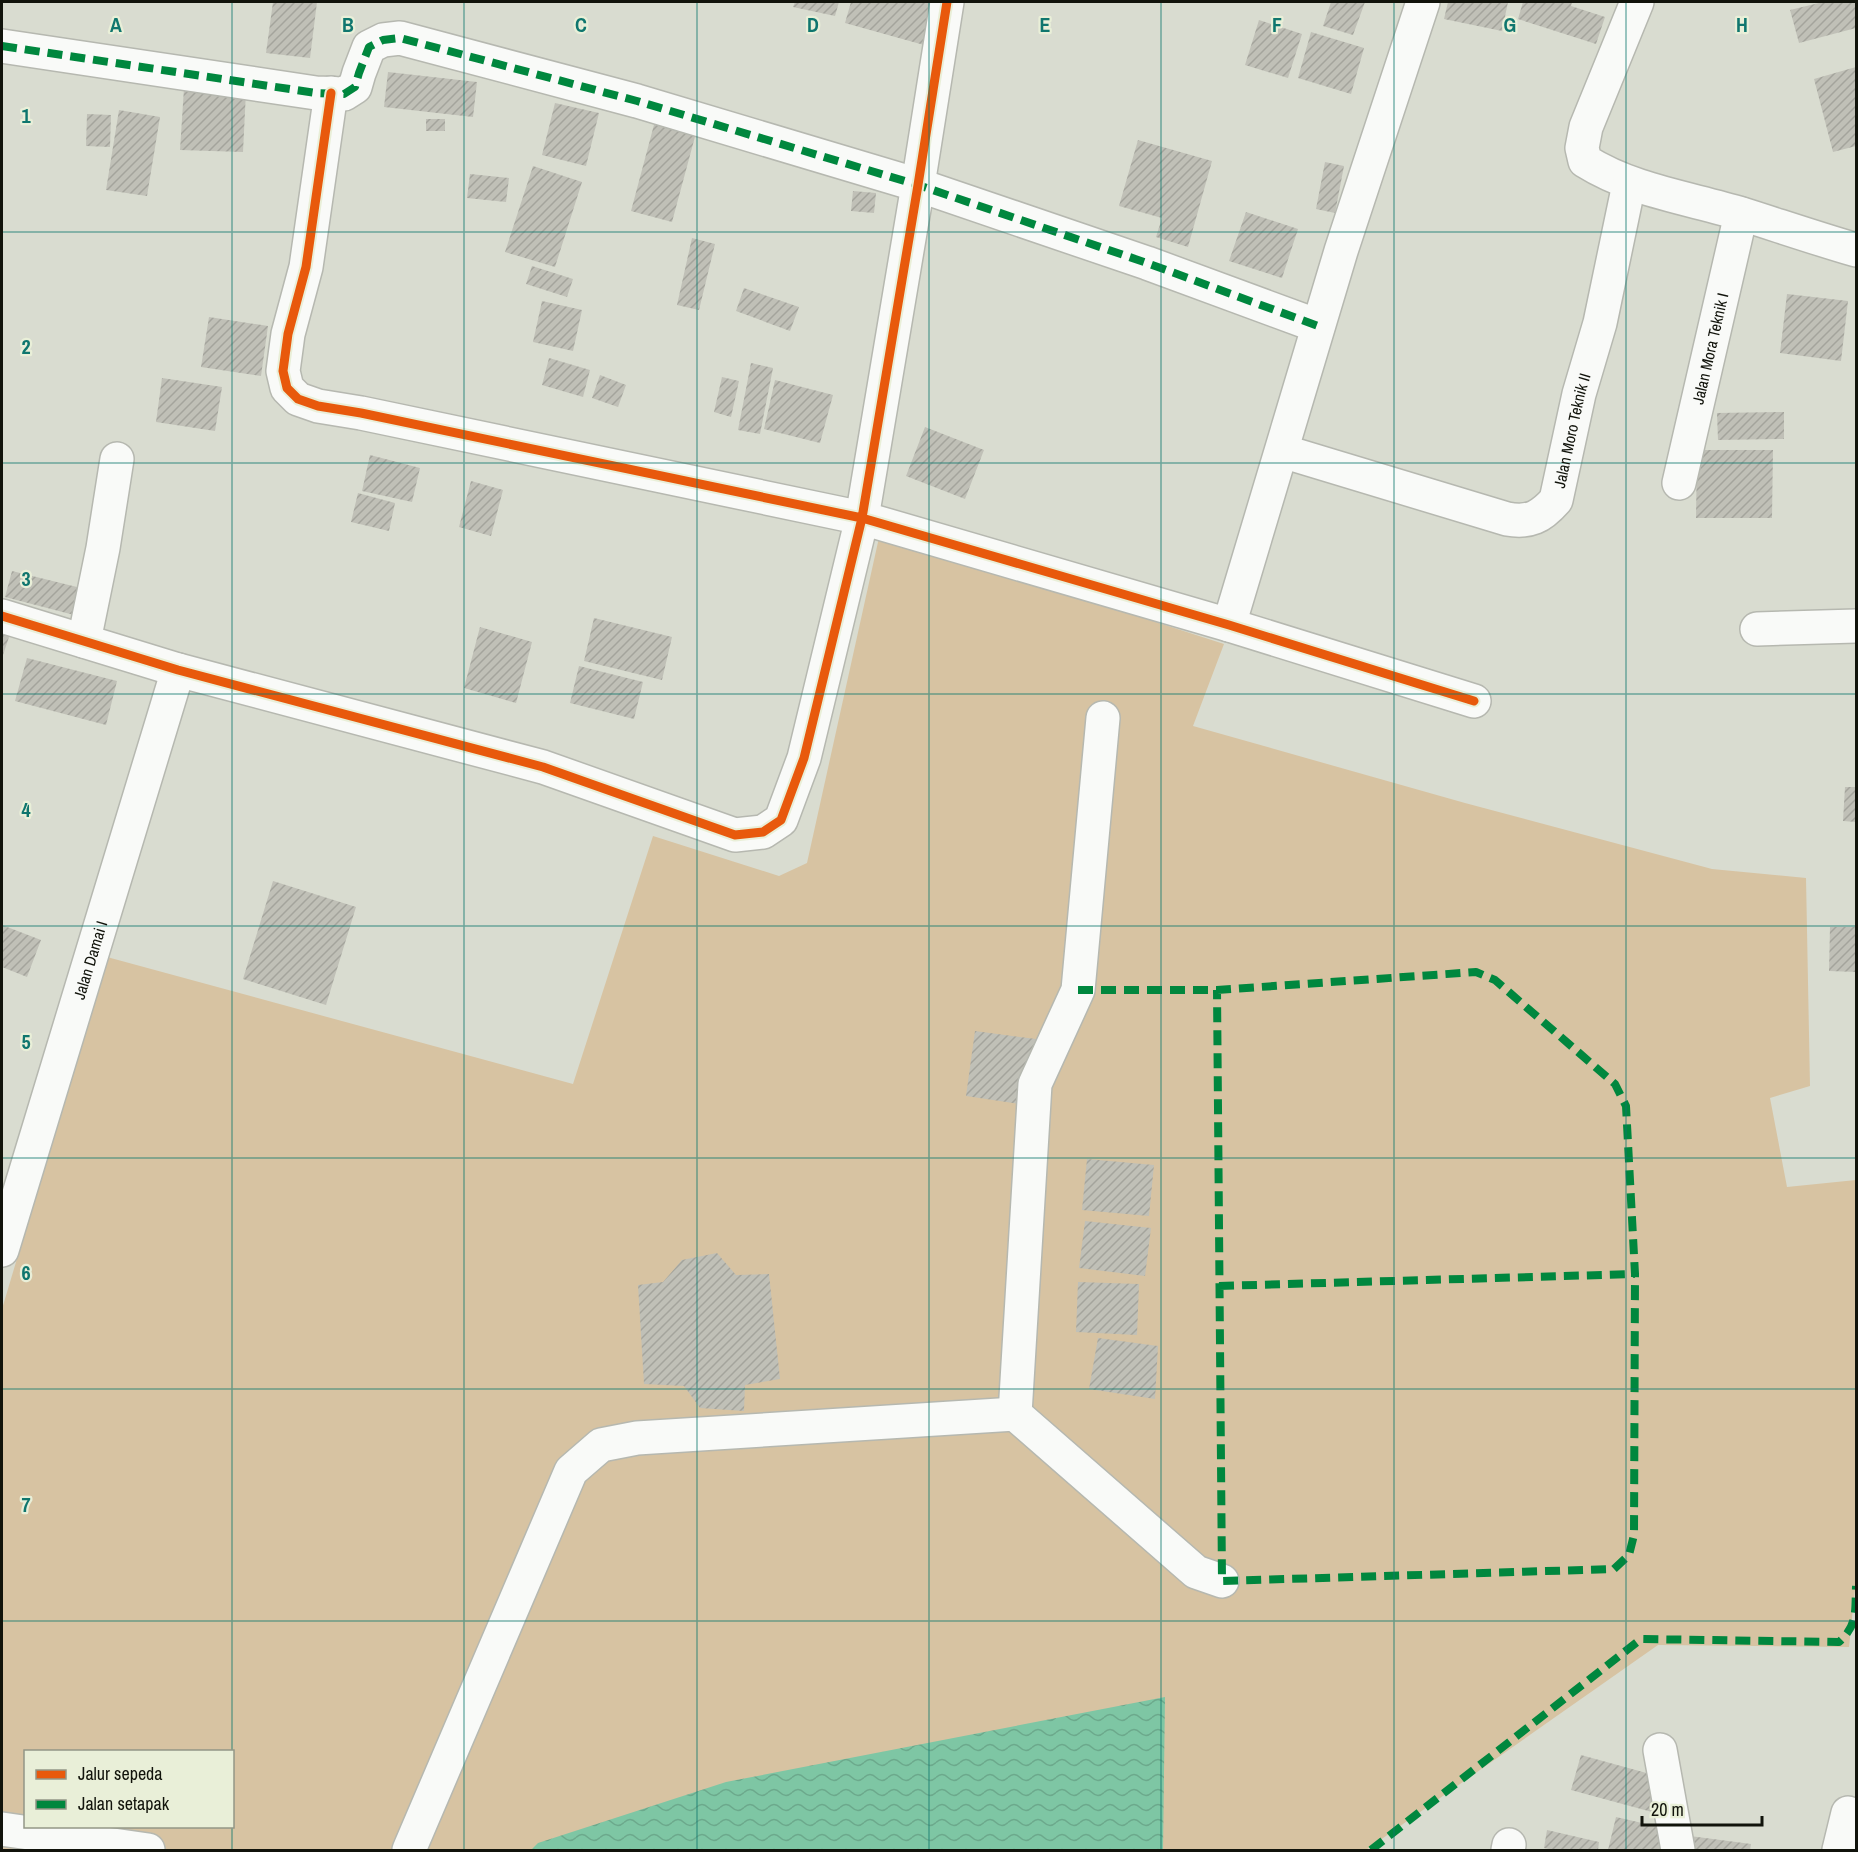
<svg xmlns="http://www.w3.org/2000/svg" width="1858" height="1852" font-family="'Archivo Narrow',sans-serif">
<defs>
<pattern id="water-waves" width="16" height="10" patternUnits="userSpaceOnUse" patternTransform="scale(1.5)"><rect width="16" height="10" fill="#7ec6a4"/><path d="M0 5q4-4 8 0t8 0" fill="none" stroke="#6ca98c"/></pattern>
<pattern id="building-hatch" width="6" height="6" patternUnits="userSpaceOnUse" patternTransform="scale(1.5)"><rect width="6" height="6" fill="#c0c0b7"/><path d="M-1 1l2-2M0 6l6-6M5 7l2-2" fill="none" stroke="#a4a49c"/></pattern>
</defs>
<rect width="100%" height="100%" fill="#d9dcd0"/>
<path fill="#d7c3a2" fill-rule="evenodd" d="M880 533 1224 644 1193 726 1465 803 1712 869 1806 878 1810 1086 1770 1098 1787 1187 1856 1180V1580L1849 1647 1658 1645 1366 1850H2V1309L107 957 573 1084 653 836 779 876 807 863ZM26 1752H232V1826H26Z"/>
<path fill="url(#water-waves)" d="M1165 1697 1163 1850H531L538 1843 726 1782Z"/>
<path fill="url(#building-hatch)" d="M273 2H317L310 58 266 53Z
M795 2H839L835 16 793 7Z
M851 2H936L924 45 845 23Z
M1331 2H1365L1353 35 1323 26Z
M1448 2H1508L1502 31 1444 19Z
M1523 2H1572L1571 6 1605 17 1596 44 1518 19Z
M1823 2H1856V28L1799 43 1790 10Z
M1259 20 1302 34 1288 78 1245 65Z
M1311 32 1364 48 1351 94 1298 78Z
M1856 67V146L1833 152 1814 79Z
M388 72 477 82 473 117 384 107Z
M184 88 246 91 243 152 180 150Z
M555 103 599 113 586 166 542 155Z
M119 110 160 117 147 196 106 190Z
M87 114 111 115 110 147 86 146Z
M426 119H445V131H426Z
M655 121 696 133 672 222 631 211Z
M1138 140 1212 161 1188 247 1156 237 1162 218 1119 206Z
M1325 162 1344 166 1335 213 1316 209Z
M533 166 582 182 555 267 505 252Z
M470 174 509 178 506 202 467 198Z
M853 191 876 193 874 213 851 211Z
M1246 212 1298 229 1282 278 1229 261Z
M692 238 715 244 699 310 677 305Z
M532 266 573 279 567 297 526 284Z
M744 288 799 307 790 331 736 311Z
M1787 294 1848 301 1841 361 1780 353Z
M542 301 582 310 573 351 533 342Z
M209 317 268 326 261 376 201 367Z
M549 358 590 370 583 397 542 385Z
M751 363 773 368 760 434 738 430Z
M600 375 626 385 618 407 592 398Z
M722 377 739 381 731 417 714 412Z
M162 378 222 387 215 431 156 422Z
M775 380 833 395 820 443 764 429Z
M1784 412V439L1718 440 1717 413Z
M925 427 984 450 965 499 906 476Z
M1697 450H1773L1772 518H1696Z
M370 455 420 468 412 502 362 491Z
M471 481 503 490 491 536 459 527Z
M358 493 395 503 389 531 351 522Z
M12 571 81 588 74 615 5 597Z
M594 618 672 637 662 680 584 661Z
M480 627 532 642 516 703 464 688Z
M2 628 11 631 2 658Z
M27 658 117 681 106 725 15 701Z
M579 666 643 682 634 719 570 703Z
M1845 787H1856V822L1843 821Z
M273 881 356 907 326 1005 243 979Z
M2 925 41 940 27 977 2 967Z
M1830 927H1856V972L1829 971Z
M975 1031 1036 1039 1027 1105 966 1096Z
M1087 1159 1154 1165 1149 1216 1082 1210Z
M1085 1221 1151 1228 1145 1276 1079 1268Z
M717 1253 736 1275 769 1274 780 1379 745 1385 744 1411 700 1408 684 1386 644 1384 638 1285 663 1282 682 1260Z
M1078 1282 1139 1284 1137 1335 1076 1332Z
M1098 1338 1158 1346 1155 1399 1089 1389Z
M1581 1755 1661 1777 1652 1812 1571 1790Z
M1616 1817 1668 1829 1663 1850H1608Z
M1547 1830 1599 1842 1598 1850H1554L1544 1848Z
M1690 1836 1751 1844 1750 1850H1688Z"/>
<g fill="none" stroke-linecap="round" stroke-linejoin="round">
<g stroke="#b6b8b0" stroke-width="36">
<g id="minor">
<path d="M1637 2 1586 127 1582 148 1585 161C1633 191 1689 198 1742 214 1780 226 1818 239 1856 250"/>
<path d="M2 46 316 93 344 94 355 87 359 73 369 47 383 40 400 38 637 101 918 185 1147 263 1318 326"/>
<path d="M331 93 306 267 288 334 283 371 287 388 298 399 318 406 361 413 862 518 1229 625 1474 701"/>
<path id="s1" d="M1282 451 1507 519C1530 523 1541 517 1556 500L1579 394 1600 323 1629 184"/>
<path id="s2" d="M1679 483 1741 214"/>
<path d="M2 616 178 670 543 767 735 835 763 832 781 820 804 758 862 518 918 185 947 2"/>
<path d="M1229 625 1341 251 1423 2"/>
<path d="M1757 629 1856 626"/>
<path d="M84 641 103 548 117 459"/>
<path id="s3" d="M2 1250 178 670"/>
<path d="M1015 1414 1035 1084 1078 990 1103 718"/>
<path d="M1660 1750 1678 1850"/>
<path d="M2 1829 148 1850"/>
<path d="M409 1850 571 1471 601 1445 637 1438 1015 1414 1196 1572 1222 1581"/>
<path d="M1508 1850 1509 1845"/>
<path d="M1839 1850 1848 1813"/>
</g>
</g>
<use href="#minor" stroke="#f9faf8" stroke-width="33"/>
<path stroke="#00873e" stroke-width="8" stroke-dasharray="15 8" stroke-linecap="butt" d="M2 46 316 93 344 94 355 87 359 73 369 47 383 40 400 38 637 101 918 185 1147 263 1318 326
M1078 990H1217L1476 972 1495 980 1615 1084 1626 1106 1635 1274 1634 1535 1629 1555 1614 1569 1222 1581 1217 990
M1219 1286 1635 1274
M1371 1850 1641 1639 1839 1642C1858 1625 1855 1611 1856 1586"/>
<g stroke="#e9efd8" stroke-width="13">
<path id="cycleway" d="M331 93 306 267 288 334 283 371 287 388 298 399 318 406 361 413 862 518 1229 625 1474 701
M2 616 178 670 543 767 735 835 763 832 781 820 804 758 862 518 918 185 947 2"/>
</g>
<use href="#cycleway" stroke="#e8590c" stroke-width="9"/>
</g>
<path fill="none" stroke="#0f766e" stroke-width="1.5" stroke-opacity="0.55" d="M232 2V1752M464 2V1850M697 2V1850M929 2V1850M1161 2V1850M1394 2V1850M1626 2V1850M2 232H1856M2 463H1856M2 694H1856M2 926H1856M2 1158H1856M2 1389H1856M2 1621H1856M232 1826V1850"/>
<g text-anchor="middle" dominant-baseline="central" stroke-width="4.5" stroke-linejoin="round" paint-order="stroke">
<g font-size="16" fill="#11130b" stroke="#e9efd8">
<text stroke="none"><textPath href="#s2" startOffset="138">Jalan Mora Teknik I</textPath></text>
<text stroke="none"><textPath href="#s1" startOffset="362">Jalan Moro Teknik II</textPath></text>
<text stroke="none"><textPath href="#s3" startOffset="303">Jalan Damai I</textPath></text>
</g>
</g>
<g font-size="20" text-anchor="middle" font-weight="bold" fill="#0f766e" stroke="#e9efd8" stroke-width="4.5" stroke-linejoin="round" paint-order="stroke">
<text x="116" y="32">A</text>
<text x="348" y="32">B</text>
<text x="581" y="32">C</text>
<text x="813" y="32">D</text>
<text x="1045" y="32">E</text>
<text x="1277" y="32">F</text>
<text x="1510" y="32">G</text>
<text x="1742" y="32">H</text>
<text x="26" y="123">1</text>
<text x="26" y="354">2</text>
<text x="26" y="586">3</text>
<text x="26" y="817">4</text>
<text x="26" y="1049">5</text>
<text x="26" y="1280">6</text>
<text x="26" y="1512">7</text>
</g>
<rect width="1858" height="1852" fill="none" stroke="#11130b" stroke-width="6"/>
<rect x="24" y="1750" width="210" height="78" fill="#e9efd8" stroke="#939786" stroke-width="1.5"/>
<rect x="36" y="1770" width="30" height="9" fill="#e8590c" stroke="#939786" stroke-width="1.5"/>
<text x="78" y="1780" font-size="18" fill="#11130b">Jalur sepeda</text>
<rect x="36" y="1800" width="30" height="9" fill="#00873e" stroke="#939786" stroke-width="1.5"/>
<text x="78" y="1810" font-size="18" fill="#11130b">Jalan setapak</text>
<path d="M1642 1816v9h120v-9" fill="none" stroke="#11130b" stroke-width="3"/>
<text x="1651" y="1816" font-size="18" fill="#11130b" stroke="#e9efd8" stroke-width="4.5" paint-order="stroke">20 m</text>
</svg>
